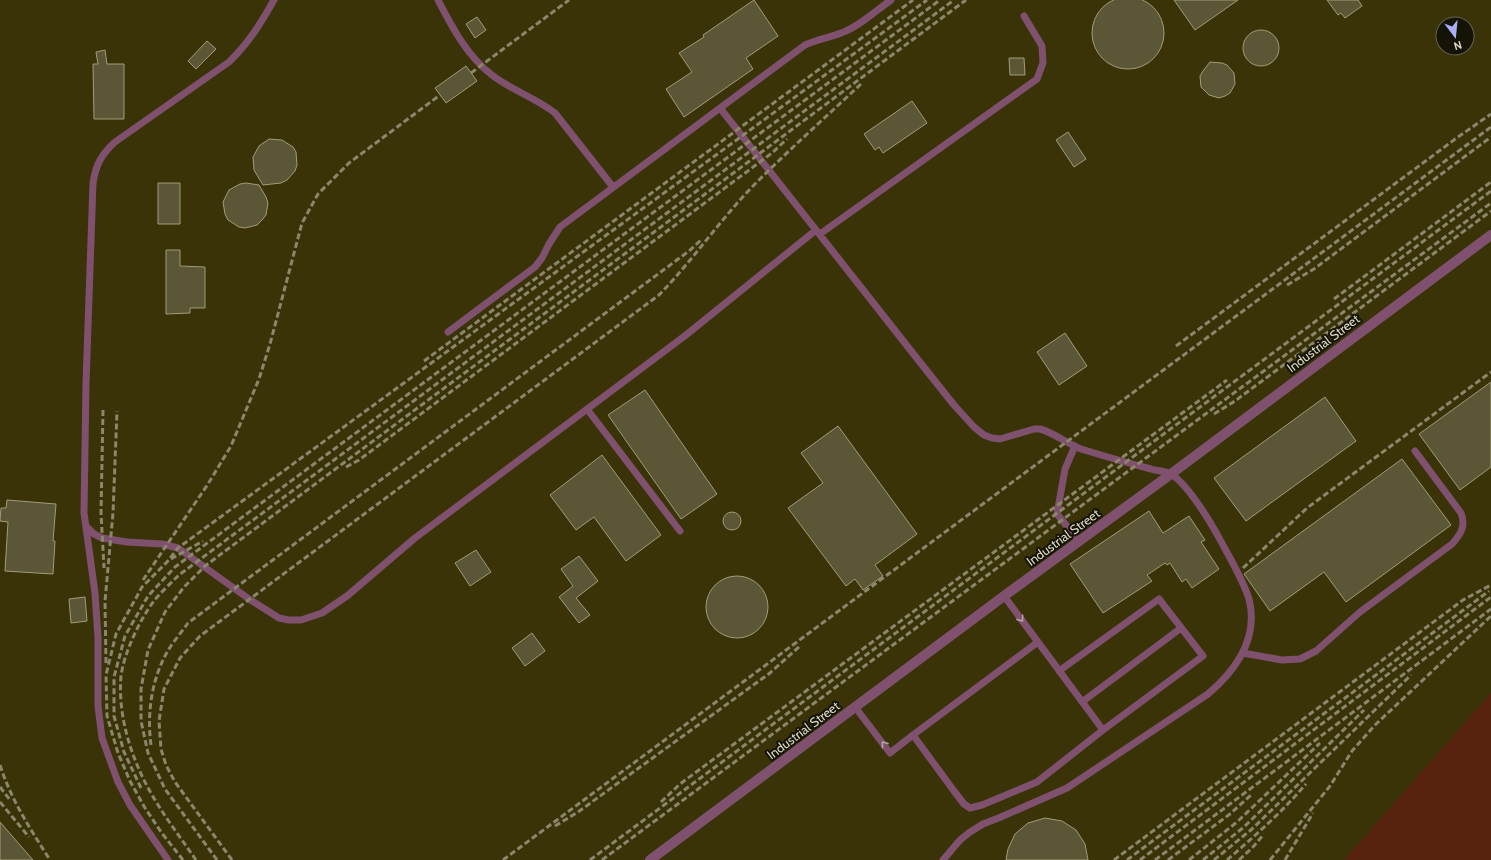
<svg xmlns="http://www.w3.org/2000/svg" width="1491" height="860" font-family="Cabin,sans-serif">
<rect width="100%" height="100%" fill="#302b09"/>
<path fill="#393307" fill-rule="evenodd" d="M0 0H1491V696L1345 860H0ZM1443 24H1467V48H1443Z"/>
<path fill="#57230e" d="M1491 693V860H1344Z"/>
<path fill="#5b5635" stroke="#a29c79" d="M1092 33a36 36 0 1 1 72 0a36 36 0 1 1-72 0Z
M754 0 778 36 746 58 753 69 684 117 666 89 692 72 679 53 704 37 703 35Z
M1174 0H1238L1195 30Z
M1327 0H1358L1362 6 1345 18 1341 13 1338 15Z
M477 17 486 30 475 38 466 24Z
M1243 48a18 18 0 1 1 36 0a18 18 0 1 1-36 0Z
M207 41 216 49 196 69 188 61Z
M105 50 107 64H124V119H94L93 64H98L96 52Z
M1009 58H1024L1025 75H1010Z
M1210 62 1222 63 1227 65 1234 73 1235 84 1230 93 1225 96 1219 98 1209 95 1201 87 1200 76 1203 71Z
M466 66 477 81 446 103 435 88Z
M912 101 927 123 883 153 879 147 875 150 864 134Z
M1068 132 1086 159 1074 167 1056 140Z
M269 139 282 140 293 147 296 152 297 165 295 171 287 180 281 183 263 185 254 170 253 157 259 146Z
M158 183H180V224H158Z
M246 183 259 185 266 197 268 203 266 215 262 220 257 225 245 228 239 227 228 220 225 214 223 202 229 190 240 184Z
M166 250H180V266L205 267V308H190V313L166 314Z
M1065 333 1087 366 1059 385 1037 352Z
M1491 382V467L1460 490 1419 434Z
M645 390 717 494 681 519 608 415Z
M1325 397 1356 441 1246 521 1214 478Z
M838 426 917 534 875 565 883 576 863 590 855 579 846 586 788 508 823 483 801 453Z
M602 455 661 535 626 561 594 517 576 530 550 495Z
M1402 459 1451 525 1346 602 1324 572 1270 611 1244 574Z
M7 500 56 504 53 541H55L53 574 5 571 8 522 0 521 1 508H6Z
M1149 511 1163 533 1189 516 1205 540 1201 542 1219 569 1192 588 1186 579 1182 582 1170 563 1167 565 1165 563 1147 575 1152 581 1103 613 1070 564Z
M723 521a9 9 0 1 1 18 0a9 9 0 1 1-18 0Z
M476 550 491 572 470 586 455 563Z
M579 556 598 581 576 598 590 615 579 623 559 597 573 586 561 569Z
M706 607a31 31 0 1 1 62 0a31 31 0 1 1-62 0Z
M85 597 87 621 71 623 69 599Z
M532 633 545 651 525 666 512 648Z
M1045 818 1062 821 1076 830 1085 844 1088 860H1006L1008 849 1015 834 1028 823Z
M0 822 33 860H0Z"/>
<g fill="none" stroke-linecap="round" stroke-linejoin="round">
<path stroke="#7f516f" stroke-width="7" d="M438 0C452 27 467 56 492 75 511 90 536 98 555 113L613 187
M720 108 919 361 954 405 974 427 984 435 992 438 1000 439 1034 429H1040C1055 433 1067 444 1081 449 1104 456 1128 463 1151 469 1157 471 1166 471 1171 474 1187 484 1208 518 1217 534 1228 555 1242 577 1249 599 1259 638 1236 670 1208 694L1067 788 1001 817 983 824 970 832 960 840 943 860
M820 234 1037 79 1043 63 1042 46 1024 16
M448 332 535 267 542 258 549 244 560 227 805 45C817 39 829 38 841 33 860 26 875 11 891 0
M587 409 680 531
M1075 446 1065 469 1057 514 1079 541
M87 527 94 534 102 538 127 542 162 544 178 548 249 599 279 618 289 620H301L322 613 347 596 415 538 686 335 816 230
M1004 596 1103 730 1037 782 982 805 970 808 964 804 954 791 913 735 1038 642
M1243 653 1282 660 1300 659 1316 651 1360 612 1452 544C1461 534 1466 526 1461 513L1415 451
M1059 671 1159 599 1203 656 1103 730
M1082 702 1181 628
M855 707 890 753 913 735
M168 860 130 805 118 782 102 738 98 706V638L95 593 84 513 86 383 93 183C96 164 101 155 115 142L229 62C248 44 261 23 274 0"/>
<path stroke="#7f516f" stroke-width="10" d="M650 860 1004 596 1171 474 1491 235"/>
<path stroke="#8b876d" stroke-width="3" stroke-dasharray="6 3" stroke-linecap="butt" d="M471 73 569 0
M1287 285 1314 269 1491 137
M1334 299 1491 182
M1176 346 1458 137 1491 114
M424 361 913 0
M103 410 101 513 104 568
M1214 414 1235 401 1491 211
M346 467 359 460 772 153 787 139
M171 559 203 541
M1243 568 1307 508 1491 372
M143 580 208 484 231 446 259 379 270 344 302 223 318 194 349 163 440 95
M106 663 105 601 113 513 117 411
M151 745C147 715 151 683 165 656 171 644 181 633 188 623L689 251 701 240
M0 765C11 800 31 830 50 860
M0 787 10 800
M141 788 124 752 114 716V677L125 636 148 596 175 567 940 0
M0 802 29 837
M661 802 680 784 1227 380
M555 826 578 812 770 673 801 645
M183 860 161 832 145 808 130 781 118 753 107 716 106 675 116 634 142 587 167 562 178 548 742 136 927 0
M196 860C178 834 157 807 143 778 128 747 118 711 121 676 124 653 140 619 154 601 161 592 171 583 179 575L954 0
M217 860 165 789 148 753 141 721V689L148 650 165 612 184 587 205 566 966 0
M232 860 175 782 166 765 161 749 159 721 164 689 180 658 200 636 659 295C694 259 722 217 757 182 791 148 827 116 862 83
M503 860 1491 127
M590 860 1491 191
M602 860 1491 203
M1114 860 1463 600 1491 585
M1127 860 1489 591
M1140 860 1491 597
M1155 860 1491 609
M1168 860 1230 814 1251 795
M1189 860 1237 822 1320 743
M1203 860 1244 827 1364 710
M1214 860 1252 829 1411 675
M1227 860C1255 836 1282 812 1306 784
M1239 860 1253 847 1264 834
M1270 860 1330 786 1352 751 1375 725 1491 616
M1285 860 1313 813"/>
</g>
<defs><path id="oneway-chevron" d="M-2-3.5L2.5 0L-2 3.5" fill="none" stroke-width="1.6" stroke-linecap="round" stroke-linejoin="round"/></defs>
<g stroke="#b7a3a4">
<use href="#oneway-chevron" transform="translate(1021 619) rotate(54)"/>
<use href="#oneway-chevron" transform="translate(884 744) rotate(-127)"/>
</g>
<g text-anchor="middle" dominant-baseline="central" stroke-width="4" stroke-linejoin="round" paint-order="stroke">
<g font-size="13" fill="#dcdac7" stroke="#151306">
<text transform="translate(1323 343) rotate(-37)">Industrial Street</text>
<text transform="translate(1063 537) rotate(-36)">Industrial Street</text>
<text transform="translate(803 730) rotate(-37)">Industrial Street</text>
</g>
</g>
<g transform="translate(1455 36) rotate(164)"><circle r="19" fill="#151306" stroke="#656353"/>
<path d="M0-3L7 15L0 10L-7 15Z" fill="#abaffb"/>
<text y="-6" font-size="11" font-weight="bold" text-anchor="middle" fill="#dcdac7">N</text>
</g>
</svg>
